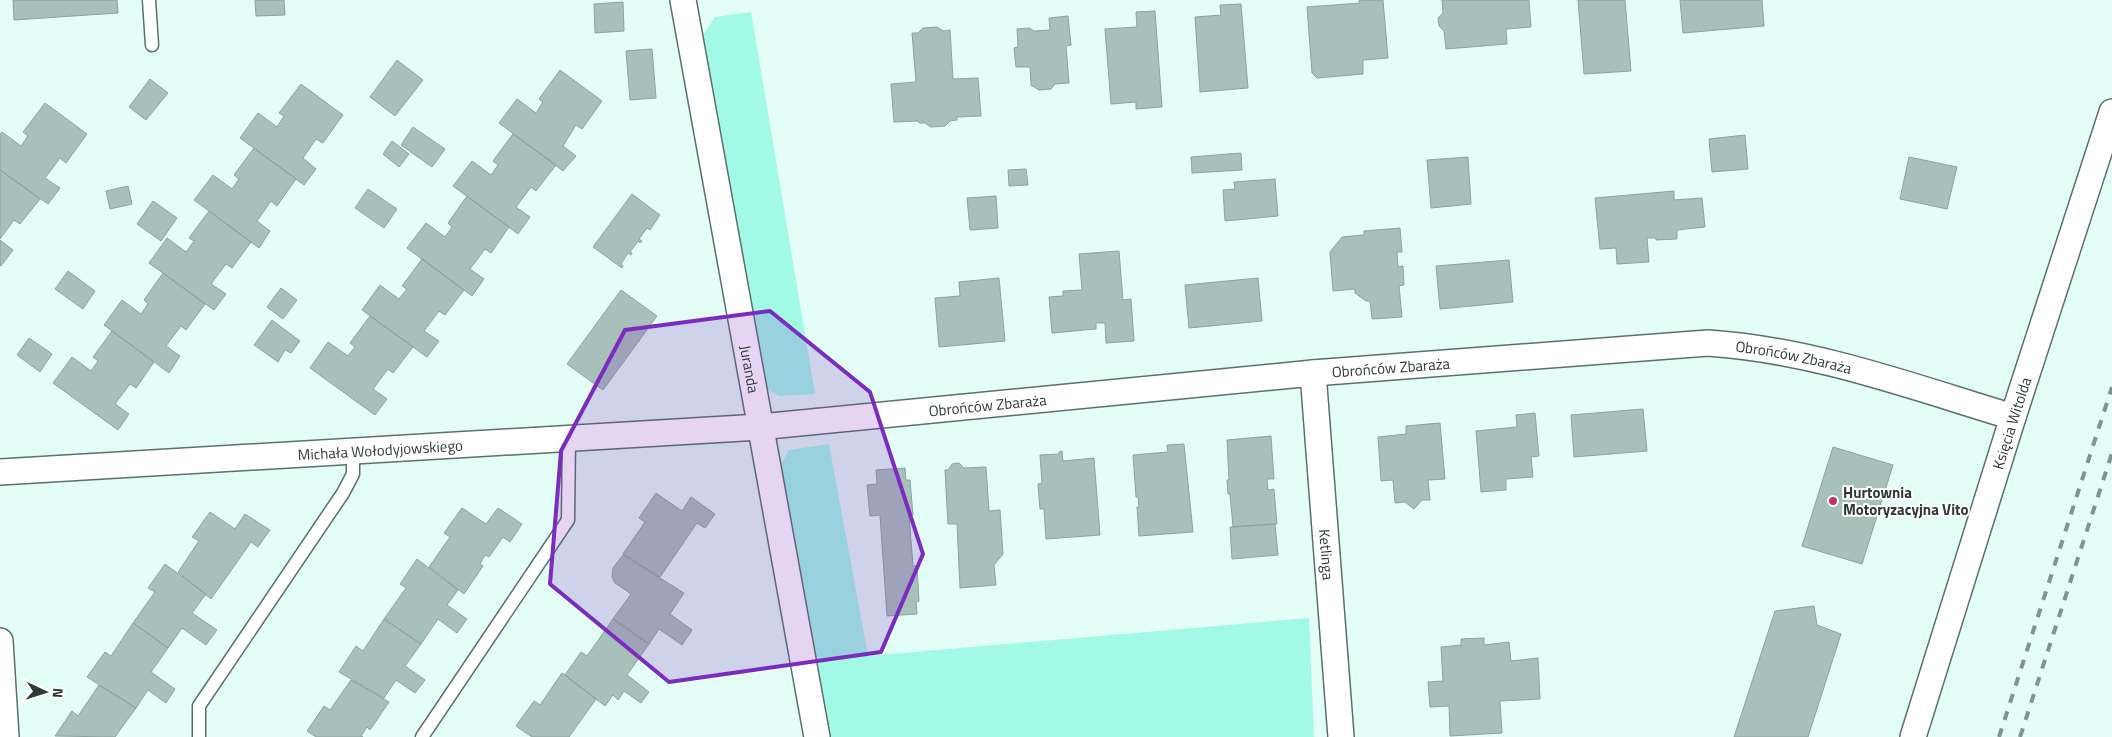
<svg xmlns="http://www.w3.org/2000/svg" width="2112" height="737" font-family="'Titillium Web',sans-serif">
<rect width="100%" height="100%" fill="#e3fdf7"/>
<path fill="#a2fae6" d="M751 12 815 394 779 396 752 381 692 51 715 17Z
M829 444 868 656 1309 618 1314 737H817L771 482 789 450Z"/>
<path fill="#a7c0ba" stroke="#8ba49d" d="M13 0H117L118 13 14 20Z
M255 0H284L285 15 256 16Z
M1359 0H1383L1388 58 1363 60V74L1317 78 1312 73 1307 7 1360 3Z
M1442 0H1529L1531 27 1506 29 1507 44 1446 49 1444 31 1439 26 1438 18 1443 13Z
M1578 0H1625L1631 71 1584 74Z
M1680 0H1762L1764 26 1683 33Z
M623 2 624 31 595 33 594 4Z
M1241 4 1248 88 1200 92 1195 17 1221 15 1220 5Z
M1155 11 1162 107 1136 109V102L1111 104 1105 29 1137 27 1136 12Z
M1068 16 1071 45 1066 46 1069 83 1055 84 1051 89 1039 90 1031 85 1030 67H1016L1014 48 1018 47 1017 29 1029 28 1034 31 1050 30 1049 18Z
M937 27 943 31 950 30 953 79 978 78 981 116 957 117V120L950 121 945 126 931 127 925 123H919L918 121 894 122 891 84 916 82 912 33H918L923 28Z
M652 49 656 98 630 100 626 51Z
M397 60 423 80 395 116 370 97Z
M560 70 602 101 582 129 576 125 563 146 576 156 563 171 499 123 517 99 536 113 543 102 539 99Z
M150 79 168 93 146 120 129 107Z
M301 84 343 115 323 143 316 139 303 158 316 169 304 185 240 138 258 113 277 127 284 116 279 113Z
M45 103 87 134 66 163 60 158 45 178 60 188 48 204 0 170V134L2 132 21 146 28 136 23 132Z
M413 127 445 149 432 167 401 145Z
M513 134 556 165 536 191 531 187 516 207 530 217 518 234 453 186 472 161 491 175 498 165 493 161Z
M1745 135 1748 169 1712 172 1709 139Z
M392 141 409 154 399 167 383 154Z
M254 148 296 179 277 206 271 201 257 221 270 231 259 248 194 200 213 175 232 189 239 179 234 175Z
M1241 153 1242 170 1192 173 1191 157Z
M1468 157 1471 204 1431 208 1427 160Z
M1909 157 1957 167 1947 209 1900 199Z
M1026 169 1028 185 1009 186 1008 170Z
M0 170 40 199 20 224 14 220 0 239Z
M1275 179 1278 216 1225 221 1223 190 1235 189 1234 182Z
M128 186 132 204 110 209 106 191Z
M368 189 397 209 384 228 355 208Z
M1674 191V200L1702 198 1705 227 1677 230V239L1656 240V238H1647L1649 262 1617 264 1616 248 1600 249 1595 198Z
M632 194 660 215 650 230 647 228 639 239 642 241 640 243 638 241 630 252 632 253 631 255 628 253 621 264 623 266 622 268 593 247Z
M467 196 509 227 491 253 485 249 470 269 484 279 472 296 407 248 426 223 445 237 452 227 448 223Z
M996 196 998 228 970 230 967 198Z
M153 201 177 218 161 241 137 224Z
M209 211 251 242 232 268 226 264 211 284 226 294 214 310 149 263 167 238 186 252 194 241 189 238Z
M1400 228 1402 252H1397L1398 267 1403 266 1404 285 1399 286 1402 317 1372 319 1370 301H1366L1355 293V289L1333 291 1330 252 1342 237 1364 235V231Z
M0 240 13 250 1 266 0 265Z
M1119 251 1123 300 1131 299 1134 341 1106 343 1105 323H1096V329L1052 333 1049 297 1063 296V291L1082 290 1079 254Z
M422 259 464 290 445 315 439 311 424 331 439 341 427 357 362 310 380 285 399 299 407 289 402 286Z
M1509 260 1513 302 1440 309 1436 266Z
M68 271 95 291 83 309 55 289Z
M163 273 205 304 186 330 181 326 166 346 180 356 169 373 104 325 122 300 141 314 148 304 144 300Z
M999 278 1005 341 939 347 935 298 960 296 959 282Z
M1258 278 1262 321 1189 328 1185 285Z
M281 288 297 300 283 319 267 307Z
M621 290 657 316 603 390 567 364Z
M370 316 413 347 393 373 388 369 373 389 387 399 375 415 310 368 328 342 348 356 355 347 350 343Z
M272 320 300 341 291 353 285 350 278 362 254 345Z
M112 331 154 362 136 388 130 384 115 404 129 414 118 430 53 383 72 357 91 371 98 361 93 357Z
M29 338 52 354 40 372 17 355Z
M1643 409 1647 451 1574 457 1571 415Z
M1535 413 1539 456 1531 457 1533 477 1506 479V490L1481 492 1476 431 1517 427 1516 415Z
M1440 423 1445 479 1428 480 1430 500H1422L1414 509 1405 502 1395 503 1393 480 1381 481 1378 437 1406 434V426Z
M1271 436 1274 479H1267L1268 490 1274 489 1277 524 1233 527 1230 494H1228L1227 480H1229L1227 440Z
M1184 444 1193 532 1139 536 1137 507H1139L1138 497H1136L1133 455 1168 452 1167 445Z
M1833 447 1893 465 1862 564 1802 546Z
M1062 451 1063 461 1094 458 1100 535 1046 539 1044 509H1040L1038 484 1042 483 1040 455 1059 454V452Z
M959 463 964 468 986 467 989 511 1000 510 1003 554 994 565 996 585 960 588 957 524H948L945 470H948L952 464Z
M905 468 906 480H910L913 515H909L913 566H917L919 601 916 602 917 614 887 616 880 515 870 516 867 485 877 484 876 470Z
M656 493 682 511 691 497 715 514 705 528 697 523 660 577 623 554 645 522 639 518Z
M462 508 486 524 498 508 522 524 510 542 503 537 489 557 485 555 480 564 483 566 464 594 429 567 450 537 444 533Z
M210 512 235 529 245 514 270 530 258 547 251 542 211 599 178 572 199 541 192 537Z
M1275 524 1278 555 1232 559 1230 527Z
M623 555 684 593 670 614 692 630 682 645 659 629 649 644 613 619 631 594 615 583 612 577 613 568Z
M417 559 458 590 447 605 467 619 457 633 438 619 421 644 384 619 406 588 400 584Z
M165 564 206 594 192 613 217 630 206 645 182 628 168 648 133 623 155 592 148 588Z
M1814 606 1817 625 1841 634 1808 737H1734L1775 611Z
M384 619 421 644 405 666 425 680 415 693 396 680 384 698 339 672 356 646 363 651Z
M613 619 649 644 627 675 649 692 641 703 624 691 618 700 613 695 605 706 565 675 581 652 587 656Z
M133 623 168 648 151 672 175 689 166 703 148 690 136 708 87 677 105 652 111 656Z
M1484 638V645L1509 642 1511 661 1538 658 1540 699 1500 701 1502 733 1450 736 1449 706 1430 707 1428 682 1443 681 1441 647 1461 645V639Z
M562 673 596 699 569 737H532L516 726 534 701 540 705Z
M351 680 389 702 370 730 367 727 361 736 363 737H316L307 731 324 706 330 710Z
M99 685 136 708 115 737 55 736 72 711 78 716Z"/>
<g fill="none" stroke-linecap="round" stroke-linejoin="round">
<g stroke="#5a716b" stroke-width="15">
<path id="lane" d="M149 0 152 45
M199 737V706L343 493 353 474V451
M422 737 568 520 569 438"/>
</g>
<g stroke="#5a716b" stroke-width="28">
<g id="street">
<path id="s1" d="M683 0 817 737"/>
<path id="s2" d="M1313 373 1341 737"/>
<path id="s3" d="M0 472 760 427 1313 373 1708 343C1814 350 1913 387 2013 417"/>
<path d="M0 641 6 737"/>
<path id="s4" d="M1913 737 2013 417 2112 112"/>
</g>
</g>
<use href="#lane" stroke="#fff" stroke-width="12"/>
<use href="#street" stroke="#fff" stroke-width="25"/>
<path stroke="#82938f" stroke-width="4" stroke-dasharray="9 9" stroke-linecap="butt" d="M1999 737 2112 387
M2020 737 2112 453"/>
</g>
<path fill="#7b2cbf" fill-opacity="0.2" stroke="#7b2cbf" stroke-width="4" stroke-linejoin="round" d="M770 311 870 392 923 554 881 652 669 682 550 584 561 451 625 330Z"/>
<circle fill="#c03672" stroke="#fff" stroke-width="2" cx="1833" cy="501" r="5"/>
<g text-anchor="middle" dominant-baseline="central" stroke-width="4" stroke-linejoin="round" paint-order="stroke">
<g font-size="15" fill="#2f3936" stroke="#fff">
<text stroke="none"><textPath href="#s3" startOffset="1800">Obrońców Zbaraża</textPath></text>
<text stroke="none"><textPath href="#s3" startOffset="1395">Obrońców Zbaraża</textPath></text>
<text stroke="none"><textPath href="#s1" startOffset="375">Juranda</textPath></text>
<text stroke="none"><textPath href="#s3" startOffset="990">Obrońców Zbaraża</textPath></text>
<text stroke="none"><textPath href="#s4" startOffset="329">Księcia Witolda</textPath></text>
<text stroke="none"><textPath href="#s3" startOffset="381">Michała Wołodyjowskiego</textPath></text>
<text stroke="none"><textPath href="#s2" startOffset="182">Ketlinga</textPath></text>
</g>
<g font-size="15" font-weight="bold" fill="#2f3936" stroke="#fff" text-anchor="start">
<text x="1843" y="492">Hurtownia<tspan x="1843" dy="17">Motoryzacyjna Vito</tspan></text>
</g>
</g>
<g transform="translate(45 692) rotate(94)" stroke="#ffffff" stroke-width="4" paint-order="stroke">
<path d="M0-4L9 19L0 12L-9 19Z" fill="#2f3936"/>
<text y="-8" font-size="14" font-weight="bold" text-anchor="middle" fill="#2f3936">N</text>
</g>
</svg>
